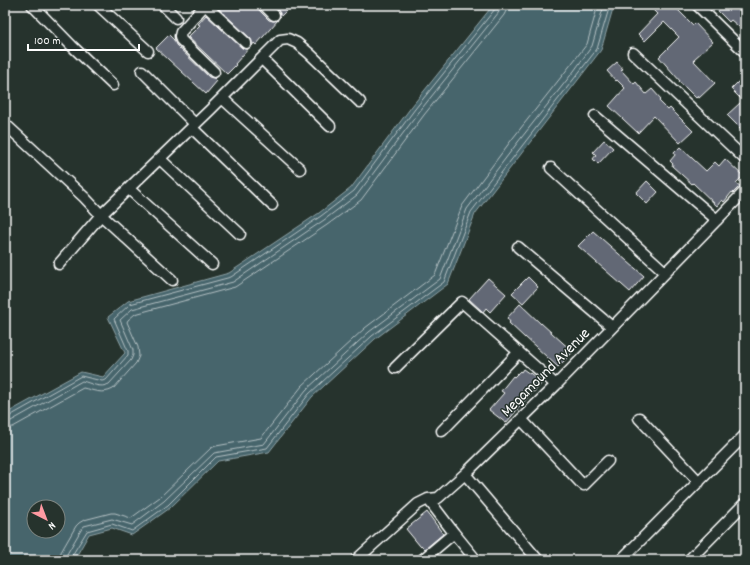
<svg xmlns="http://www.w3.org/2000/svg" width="750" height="565" font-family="Dekko,sans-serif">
<rect width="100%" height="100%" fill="#26332d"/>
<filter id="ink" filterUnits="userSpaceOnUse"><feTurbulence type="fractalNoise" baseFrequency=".025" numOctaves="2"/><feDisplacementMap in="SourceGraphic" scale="8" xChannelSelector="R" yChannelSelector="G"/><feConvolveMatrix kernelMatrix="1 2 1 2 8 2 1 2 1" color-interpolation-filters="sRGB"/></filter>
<g filter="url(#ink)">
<path fill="#46656c" stroke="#90a3a7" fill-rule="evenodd" d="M494 5H614L601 50 475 214 448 284 375 339 312 397 269 452 218 461 170 508 132 535 112 528 89 534 74 560H5V414L81 372 103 377 125 353 108 317 128 301 229 273 319 213 351 188 412 106 490 9ZM34 507H58V531H34Z"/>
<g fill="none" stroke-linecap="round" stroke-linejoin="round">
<path stroke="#b5c1c4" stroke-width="1" d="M5 417H8L81 376 102 381 106 380 128 355V351L114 319 130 304 231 277 321 216 354 191 415 109 495 9 496 5
M5 422 11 421 82 381C91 383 100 389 109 384L131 360 133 355V350L120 320 132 309 233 282 324 220 357 195 419 112 499 12 501 5
M5 428 13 427 83 388C93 390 102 395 113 389L136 363 139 356 138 347 127 322 128 320 135 314 235 287 327 225 361 200 424 115 504 15 506 11 507 5
M60 560 61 552 76 526 79 523 84 520 111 513H115L131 518 160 497 211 448 216 446 261 438 302 386 365 328 435 275 462 206 513 138 569 67 587 44 598 5
M66 560 67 554 81 530 84 526 112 519 132 525 164 501 214 453 264 444 306 390 369 332 440 279 467 209 518 142 574 71 592 46 604 5
M71 560V557L87 531 112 524 132 531 168 505 216 457 267 448 309 394 372 336 444 282 471 212 597 49 610 5"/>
</g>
<path fill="#626875" stroke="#fff" d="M219 5H258L259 10 269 20 273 21 278 20 256 45 254 43 252 46V41L251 39 217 7Z
M273 5H292L279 18 280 13Z
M648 5H673L693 25 695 23 713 42 694 59 695 60 694 61 715 83 699 98 698 96 696 98 685 87H684L679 81H680L659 57 679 37 664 22 645 41 638 34 657 14Z
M718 5H745V32L731 20 729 22 715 8Z
M206 15 242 48 245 49 249 48 235 64 236 65 227 74 188 37 200 25 198 24Z
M169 35 174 40 176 45 209 77 214 78 217 81 206 94 156 48Z
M617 62 623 69 621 70 634 84 636 82 646 94 652 89 661 99 659 101 668 110 670 108 693 131 680 143 654 116 638 133 609 106 625 88 617 80 616 81 607 71Z
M745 75V94L740 98 731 89Z
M740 103 745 107V133L727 115Z
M604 140 613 148 598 164 593 159 596 155 593 152Z
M680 147 706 171 715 162 719 166 725 159 743 176 736 183 740 186 733 193 732 192 724 202 722 200 717 206 693 183 692 184 672 166 673 164 670 161 675 155 674 153Z
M647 181 658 192 647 204 636 193Z
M593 231 644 276 630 292 578 246Z
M528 277 538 287 523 303 512 293Z
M488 278 506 294 490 312 486 308 483 312 469 299Z
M520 304 541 324V323L573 352 558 367 525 337V338L509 323 510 322 507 318Z
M523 369 530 374V373L542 383 534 392 533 391 506 423 489 410 504 393 501 391 513 376 514 377 520 371 521 372Z
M427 512 443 534 425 549 421 545 420 546 406 529Z"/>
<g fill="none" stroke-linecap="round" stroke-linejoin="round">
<g stroke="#fff" stroke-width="13">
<path id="minor" d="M32 5 72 46 113 85
M98 5 148 51
M163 5 176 18
M205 5 181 32 180 36 181 40 214 72
M205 5 246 43
M264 5 274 15
M697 5 745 52
M633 53 745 159
M262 59 330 126
M142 71 195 124
M222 98 300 169
M595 116 717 220
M5 124 84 197 101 215 210 110 280 40 288 39 297 43 309 53 360 102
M192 128 272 205
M160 159 240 234
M551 168 665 272
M129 189 212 264
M518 247 612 327
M59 264 101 215 172 280
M395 368 462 302 556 385
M639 418 699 482
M521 419 580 482 584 485 608 461
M442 431 519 352
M465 474 538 560
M428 499 454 533 476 560
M356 560 418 504 428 499 438 498 465 474 556 385 745 191
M422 560 454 533
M621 560 745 435
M689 560 745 503"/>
</g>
<use href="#minor" stroke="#26332d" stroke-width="10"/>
</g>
</g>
<g text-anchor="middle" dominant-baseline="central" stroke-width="3" stroke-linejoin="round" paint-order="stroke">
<g font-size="16" fill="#fff" stroke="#26332d">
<text transform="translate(546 373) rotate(-45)">Megamound Avenue</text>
</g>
</g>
<rect width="750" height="565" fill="none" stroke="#26332d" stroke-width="20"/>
<rect x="10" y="10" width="730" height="545" fill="none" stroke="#fff" stroke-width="1.5" filter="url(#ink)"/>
<g transform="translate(46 519) rotate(138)"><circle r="19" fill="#26332d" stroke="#7d8581"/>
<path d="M0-3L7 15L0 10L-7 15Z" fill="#ff9aa2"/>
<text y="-6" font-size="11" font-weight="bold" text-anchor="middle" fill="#ffffff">N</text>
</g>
<path d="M28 44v6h111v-6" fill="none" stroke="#ffffff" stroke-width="2"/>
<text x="34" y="44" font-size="12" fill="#ffffff" stroke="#26332d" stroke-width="3" paint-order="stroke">100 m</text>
</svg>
